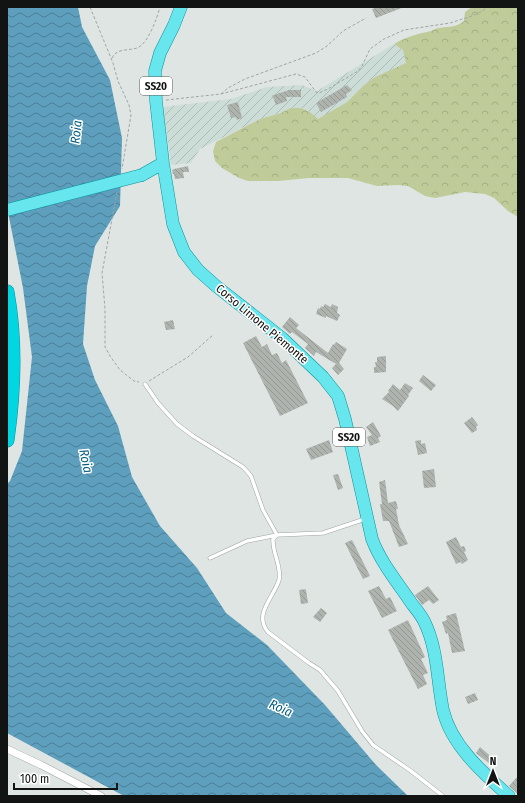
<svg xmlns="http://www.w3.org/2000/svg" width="525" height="803" font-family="'Fira Sans Condensed',sans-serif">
<defs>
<pattern id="industrial-furrows" width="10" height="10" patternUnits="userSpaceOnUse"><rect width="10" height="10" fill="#ccdcd7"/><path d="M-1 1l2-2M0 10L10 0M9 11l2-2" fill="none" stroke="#aebcb8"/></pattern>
<pattern id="forest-crowns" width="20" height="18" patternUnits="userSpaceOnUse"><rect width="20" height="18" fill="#bfcc99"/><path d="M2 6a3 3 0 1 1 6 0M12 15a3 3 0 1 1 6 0" fill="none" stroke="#a3ae83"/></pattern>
<pattern id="water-waves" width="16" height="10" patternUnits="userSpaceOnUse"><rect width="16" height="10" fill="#5d9fbd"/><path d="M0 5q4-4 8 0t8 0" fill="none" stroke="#4b8098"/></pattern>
<pattern id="building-back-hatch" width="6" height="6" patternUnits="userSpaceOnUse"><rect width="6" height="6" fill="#aeb3ae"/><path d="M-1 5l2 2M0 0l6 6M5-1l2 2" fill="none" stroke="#959995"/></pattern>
</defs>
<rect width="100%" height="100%" fill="#dee5e3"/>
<path fill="url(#industrial-furrows)" d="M394 44 403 50 407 63 375 77 364 85 347 102 318 120 310 112 301 108H290L281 113 260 119 200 149 191 163 171 165 163 107 231 99 267 87 302 85 317 91Z"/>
<path fill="url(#forest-crowns)" d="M472 7H518V217L508 211 494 198 485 194 465 192 435 198 425 196 408 186 398 185 377 186 348 178H309L278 181H248L239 178 222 168 215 161 213 151 216 142 260 119 281 113 290 108H301L310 112 318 119 347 102 364 85 375 77 406 63 403 50 394 44C406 37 417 34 431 31 434 30 436 28 439 28 450 26 455 28 464 21L465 12Z"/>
<path fill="url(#water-waves)" d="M7 7H78L82 27 110 80 122 138 120 206 95 246 87 286 83 344 95 380 118 426 132 477 160 526 197 568 226 613 267 645 325 705 376 765 408 796H124L7 733V484L10 481 22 451 32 357 23 288 7 207Z"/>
<path fill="url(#building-back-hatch)" d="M378 7H404L376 18 372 9Z
M347 85 352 90 346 94 347 97 321 112 316 103Z
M289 90H301V97H286L287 101 276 105 273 97 271 96Z
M238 102 242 118 237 120 236 117 231 118 227 105Z
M188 166 189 172H183L184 178 175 179 174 174H173L172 170 174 169Z
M325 304 331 307 332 304 338 307 337 313 340 315 337 321 326 316V318L316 314 318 308 320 309 321 306 323 307Z
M290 317 299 325 296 328 328 353 333 344 334 345 336 342 347 349 339 363 344 369 338 375 332 368 336 364 316 352 314 356 305 348 308 344 292 332 290 334 282 327Z
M173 320 175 329 166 330 164 322Z
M256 336 262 347 267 344 272 355 277 353 282 363 286 360 308 403 280 416 243 343Z
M386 356V372L374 373V367H376L375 362H377V357Z
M423 375 436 385 431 391 419 381Z
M405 383 413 388 408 395 409 396 398 411 393 406 382 399 389 392 388 391 393 384 400 390Z
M472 417 478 425 476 427 477 430 472 433 464 423Z
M373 422 381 436 378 438 380 442 370 446 367 437 372 435 366 427Z
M329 440 333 452 311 460 306 449Z
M421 440V444L425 443 427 453 418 455 415 441Z
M434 469 436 487 424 488 422 471Z
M338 474 343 488 338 490 333 475Z
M385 480 388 503 396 501 398 509H396L399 525 408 544 399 547 389 521H383L380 504H382L379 482Z
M456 537 461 547 464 546 466 551 464 552 468 560 462 564 461 562 456 564 446 542Z
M352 540 370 576 363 579 345 543Z
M379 586 386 599 390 597 397 611 382 618 368 591Z
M428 586 439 600 433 604 429 600 422 605 415 595Z
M305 589 306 590 308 603 301 604 299 590Z
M321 608 327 613 320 622 313 617Z
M456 613 465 651 452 653 448 633 446 634 442 622 447 620 446 616Z
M408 620 425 657 421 659 428 673 423 675 427 684 418 689 388 630Z
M475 693 478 700 468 704 465 697Z
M480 747 494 759 490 764 476 753Z
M518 776V794L509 786Z"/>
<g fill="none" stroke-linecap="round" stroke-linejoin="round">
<g stroke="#9ea4a2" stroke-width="4.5">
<path id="lane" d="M145 384 158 403 177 424 193 436 243 467 251 476 263 510 277 535 273 539C272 553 282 566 279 580 274 597 253 614 268 632L309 663 320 670 338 691 362 731 373 745 411 771 443 796
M210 558 247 541 277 535 323 533 365 519"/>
</g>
<g stroke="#9ea4a2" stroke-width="8">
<path id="street" d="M7 749 41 765 101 796"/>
</g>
<g stroke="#08929a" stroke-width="13">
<path id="primary" d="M181 7 174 25 160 53 155 71 156 101 163 163 173 224 184 252 198 270 216 286 282 338 323 377 338 396 345 419 372 539C381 563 398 583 412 604 416 609 421 615 424 621 438 649 437 681 443 710 451 745 483 773 509 796
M142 175 163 163"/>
</g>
<g stroke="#08929a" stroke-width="15">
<path id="highway" d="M7 292C16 341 14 391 7 440"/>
</g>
<path stroke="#a0a5a4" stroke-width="1" stroke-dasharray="3 2" stroke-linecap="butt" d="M90 7 113 63 118 81 129 105 131 115 122 169
M112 58C117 48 127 51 137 48 148 44 157 18 160 7
M221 94 228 88 245 79 316 53 327 46 343 31 366 18
M166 100 221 94 296 74 305 77 316 92 319 93 328 89 358 71 362 66 370 49 384 39 404 30 450 23 469 17 479 13 488 7
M117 192 102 273 105 309V347L110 356 120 370 134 381 139 382
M149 381 188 357 213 335"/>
<use href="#lane" stroke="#fff" stroke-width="3.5"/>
<use href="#street" stroke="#fff" stroke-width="7"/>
<use href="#primary" stroke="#67e6ee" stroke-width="12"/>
<use href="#highway" stroke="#02d6e2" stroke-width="14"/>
<g stroke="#08929a" stroke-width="13" stroke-linecap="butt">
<path id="primary-bridge" d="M7 210 142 175"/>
</g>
<use href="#primary-bridge" stroke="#67e6ee" stroke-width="12"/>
</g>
<g text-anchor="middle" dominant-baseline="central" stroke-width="3" stroke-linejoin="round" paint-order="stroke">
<g fill="#fff" stroke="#595a5a" stroke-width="1">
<rect x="140" y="77" width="32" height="18" rx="3"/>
<rect x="333" y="428" width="32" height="18" rx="3"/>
</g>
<g font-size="11" font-weight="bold" fill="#121414">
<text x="156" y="86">SS20</text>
<text x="349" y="437">SS20</text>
</g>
<g font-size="12" fill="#121414" stroke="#fff">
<text transform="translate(262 324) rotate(40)">Corso Limone Piemonte</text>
</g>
<g font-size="13" font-style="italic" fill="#045e7d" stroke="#fff">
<text transform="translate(76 132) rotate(-84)">Roia</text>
<text transform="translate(86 461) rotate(78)">Roia</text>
<text transform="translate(281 708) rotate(24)">Roia</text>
</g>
</g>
<rect width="525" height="803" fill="none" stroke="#121414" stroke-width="16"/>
<g transform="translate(493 771)" stroke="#ffffff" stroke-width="3" paint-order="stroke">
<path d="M0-3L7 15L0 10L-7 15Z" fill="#121414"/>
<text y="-6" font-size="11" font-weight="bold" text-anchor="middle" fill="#121414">N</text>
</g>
<path d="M14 783v6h103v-6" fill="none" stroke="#121414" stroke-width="2"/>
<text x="20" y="783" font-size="12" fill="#121414" stroke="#ffffff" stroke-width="3" paint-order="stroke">100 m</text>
</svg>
